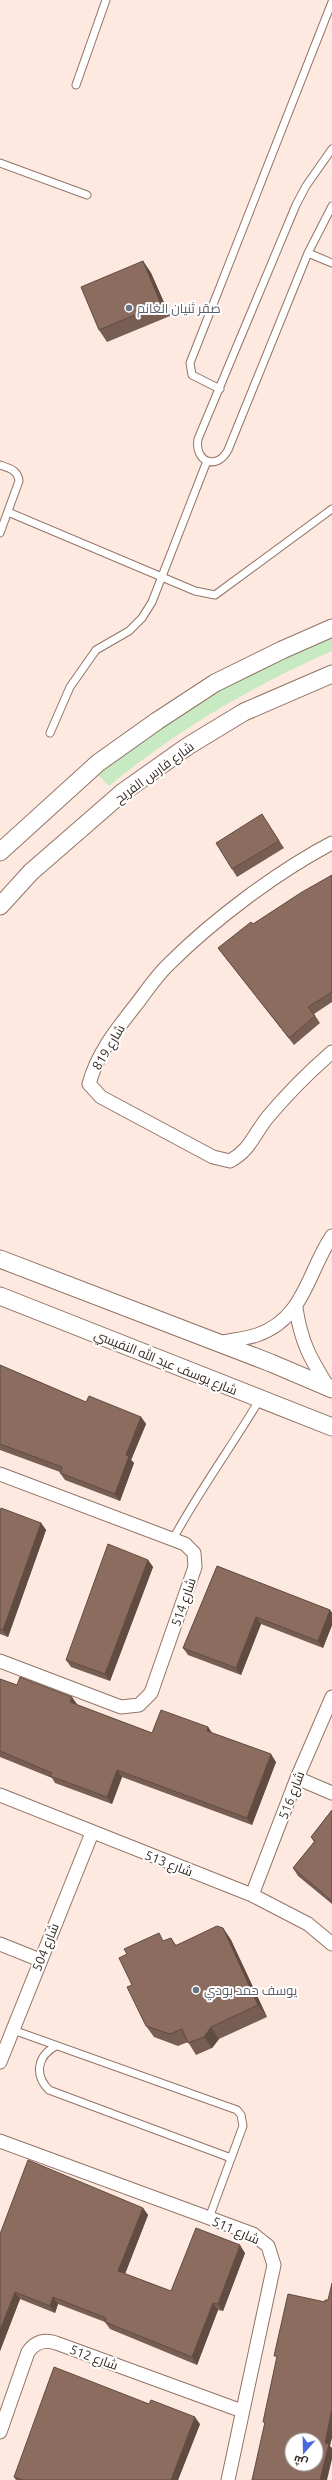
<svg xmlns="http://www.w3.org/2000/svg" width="332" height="2480" font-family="Ubuntu,Cairo,sans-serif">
<rect width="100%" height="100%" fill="#fee9e0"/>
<path fill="#c7eac3" d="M332 631V651C252 686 177 730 109 786L96 773 181 710Z"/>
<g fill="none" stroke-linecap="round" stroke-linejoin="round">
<g stroke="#927466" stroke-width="9">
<path id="service" d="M76 85 106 0
M332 149 306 186 296 205 198 439C194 462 217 471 228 450L308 253 332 206
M0 163 87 195
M308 253 332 263
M220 389 192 375 190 363 332 2
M0 465C9 468 18 470 19 481L0 533
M8 512 195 591 215 595 332 509
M50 733 70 687 96 650 129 631 142 618 152 602 207 461
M173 1539C199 1491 232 1446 260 1399
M13 2030 237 2110 241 2115 243 2126 209 2218
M56 2046C37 2056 34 2075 49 2090L231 2158"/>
</g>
<g stroke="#927466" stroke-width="15">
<path id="minor" d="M332 843C277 872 213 920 169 964 156 976 146 992 135 1006 116 1030 97 1054 89 1084L101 1097 213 1157 230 1161C250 1150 253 1136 267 1118 287 1094 309 1072 332 1052
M296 1308C301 1342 310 1358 328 1387
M218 1343C230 1340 245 1339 257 1335 305 1318 307 1273 332 1236
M0 1474 185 1544 194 1553 195 1567 151 1693 139 1705 121 1707 0 1661
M297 1778 332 1793
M0 1795 252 1895 308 1924 332 1944
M252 1895 297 1778 332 1697
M0 1944 40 1960
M0 2062 92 1833
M0 2141 253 2234 268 2246 274 2265 228 2480
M0 2432 28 2352C35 2342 44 2339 56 2343L242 2411"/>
</g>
<g stroke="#927466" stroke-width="19">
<path id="tertiary" d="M0 852 98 763 157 721 215 683 282 650 332 628
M0 906 31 872 123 792 188 746 244 712 332 674
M0 1259 271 1363 332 1389
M0 1296 332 1427"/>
</g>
<use href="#service" stroke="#fff" stroke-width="7"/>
<use href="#minor" stroke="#fff" stroke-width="13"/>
<use href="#tertiary" stroke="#fff" stroke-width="17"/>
</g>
<path fill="#785d52" d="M143 261 151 273 170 316 107 342 99 330Z
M267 822 284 848 237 877 232 869Z
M332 875V1002L314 1014 320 1023 294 1045 218 948 253 924Z
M0 1365 86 1402 141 1417 146 1424 131 1460 134 1463 120 1501 65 1480 60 1473V1472L0 1450Z
M0 1511 41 1523 46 1530 8 1637 0 1634Z
M148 1560 153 1567 110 1681 71 1667 66 1660Z
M217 1566 330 1610 332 1613V1625L323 1648 261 1624 241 1675 188 1655 183 1648Z
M0 1679 17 1685 77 1704V1705L152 1733 208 1727 212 1733 276 1762 252 1825 122 1777 112 1804 55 1783 52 1778 0 1757Z
M332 1810V1904L298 1876 293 1868 314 1842 311 1837Z
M223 1928 231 1940 267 2017 219 2039 212 2048 196 2055 188 2042 178 2046 154 2037 146 2026 164 1941 171 1938 176 1945Z
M143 2208 148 2215 125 2274 171 2291 245 2253 223 2311 218 2310 197 2365 110 2329 105 2322 58 2304 55 2313 20 2299 0 2351V2234Z
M200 2424 178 2480H16L14 2477Z"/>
<path fill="#614c42" d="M143 261 151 273 170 316 161 304Z
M141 1417 146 1424 131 1460 134 1463 120 1501 115 1494 126 1455Z
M41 1523 46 1530 8 1637 3 1630Z
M148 1560 153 1567 110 1681 105 1674Z
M330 1610 332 1613V1625L323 1648 318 1641Z
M256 1617 261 1624 241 1675 236 1668Z
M72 1697 77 1704 75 1709 70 1702Z
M208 1727 213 1734 207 1731Z
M271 1754 276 1762 252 1825 247 1818Z
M117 1770 122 1777 112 1804 107 1797Z
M223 1928 231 1940 267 2017 258 2005Z
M211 2027 219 2039 212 2048 204 2037Z
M143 2208 148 2215 123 2279 118 2271Z
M240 2245 245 2253 223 2311 218 2304Z
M15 2292 20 2299 0 2351V2330Z
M53 2297 58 2304 55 2313 50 2306Z
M213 2303 218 2310 197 2365 192 2357Z
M332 2408V2438L330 2446 332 2448V2459L327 2480H320L325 2443Z
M195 2417 200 2424 178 2480H171Z"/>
<path fill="#8b6c5f" stroke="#614c42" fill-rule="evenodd" d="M143 261 161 304 99 330 81 287Z
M262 814 279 841 232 869 216 843Z
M332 875V992L308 1007 315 1016 289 1038 218 948 251 922 253 924 302 892Z
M0 1365 86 1402 89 1396 141 1417 126 1455 129 1456 115 1494 60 1473 62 1467 0 1444Z
M1 1508 41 1523 3 1630 0 1629V1511Z
M108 1544 148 1560 105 1674 66 1660Z
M217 1566 330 1610 318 1641 256 1617 236 1668 183 1648Z
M20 1677 72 1697 70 1702 152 1733 161 1710 208 1727 207 1731 271 1754 247 1818 117 1770 107 1797 50 1776 52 1773 0 1751V1679L17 1685Z
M332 1810V1901L293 1868 315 1841 311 1837Z
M217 1926 223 1928 258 2005 211 2027 204 2037 188 2043 182 2029 170 2034 146 2026 127 1987 132 1985 119 1958 127 1954 124 1949 159 1933 163 1941 171 1938 175 1946Z
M28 2160 143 2208 118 2271 171 2291 196 2228 240 2245 218 2304 213 2303 192 2357 105 2322 106 2318 53 2297 50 2306 15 2292 0 2330V2234Z
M332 2283V2408L325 2443 329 2444 320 2480H252L265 2422H263L277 2356H274L288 2294 325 2302V2300H328ZM292 2440H316V2464H292Z
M54 2367 149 2404 151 2400 195 2417 171 2480H23L14 2477Z"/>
<g fill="#6b7280" stroke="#fff" stroke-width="1.5">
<circle cx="129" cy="308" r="4"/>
<circle cx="196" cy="1990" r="4"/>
</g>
<g text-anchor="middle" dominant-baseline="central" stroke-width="4" stroke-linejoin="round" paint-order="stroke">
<g font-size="13" fill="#5b616d" stroke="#fff" text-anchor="start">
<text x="137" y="308">صقر ثنيان الغانم</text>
<text x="204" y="1990">يوسف حمد بودي</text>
</g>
<g font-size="13" fill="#352823" stroke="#fff">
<text transform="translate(154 772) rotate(-36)">شارع فارس الفريح</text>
<text transform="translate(108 1047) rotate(-59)">شارع 819</text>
<text transform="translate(166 1362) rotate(22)">شارع يوسف عبد الله النفيسي</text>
<text transform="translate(183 1602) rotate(-71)">شارع 514</text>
<text transform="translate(291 1795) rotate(-69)">شارع 516</text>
<text transform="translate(169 1863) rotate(21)">شارع 513</text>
<text transform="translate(45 1947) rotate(-68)">شارع 504</text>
<text transform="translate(236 2230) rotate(23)">شارع 511</text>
<text transform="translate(94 2357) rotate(20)">شارع 512</text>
</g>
</g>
<g transform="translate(304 2452) rotate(200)"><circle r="19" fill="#ffffff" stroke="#aea9a7"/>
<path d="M0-3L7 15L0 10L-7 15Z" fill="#486ade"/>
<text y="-6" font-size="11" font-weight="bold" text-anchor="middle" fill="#352823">ش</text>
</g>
</svg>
